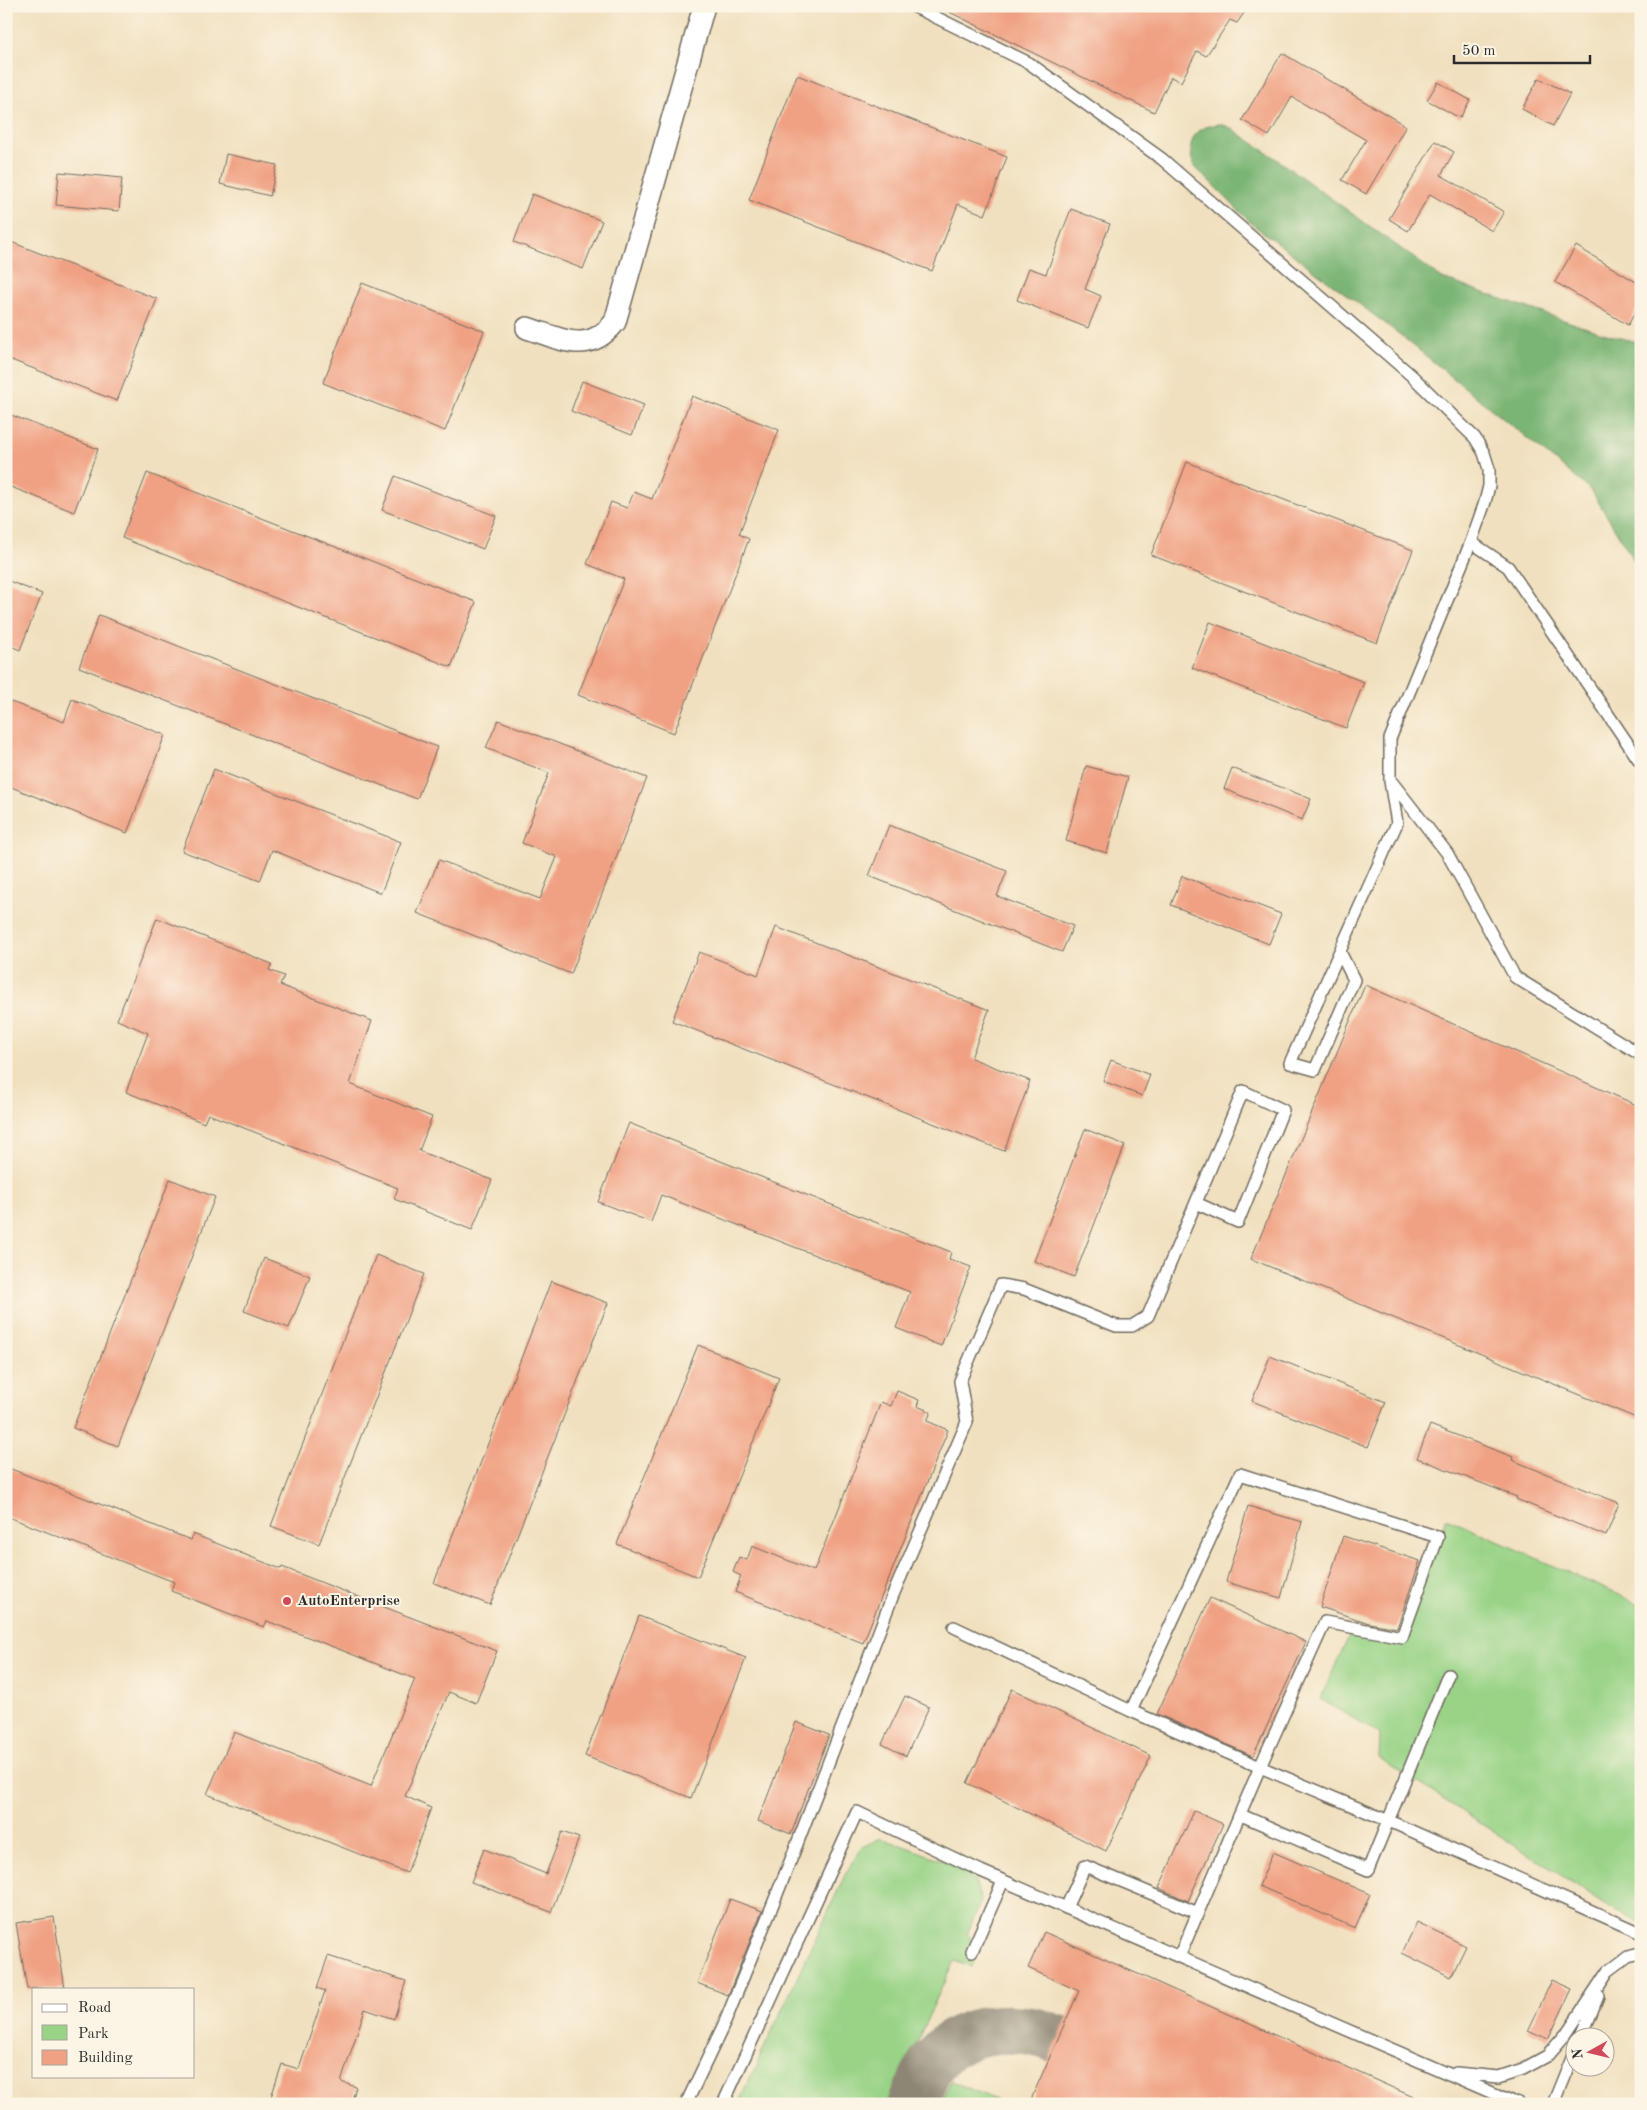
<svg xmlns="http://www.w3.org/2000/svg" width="1647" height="2110" font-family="'Old Standard TT',serif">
<rect width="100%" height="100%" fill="#fcf5e5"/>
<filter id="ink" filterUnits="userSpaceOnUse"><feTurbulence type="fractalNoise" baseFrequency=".02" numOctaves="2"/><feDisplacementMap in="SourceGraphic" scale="10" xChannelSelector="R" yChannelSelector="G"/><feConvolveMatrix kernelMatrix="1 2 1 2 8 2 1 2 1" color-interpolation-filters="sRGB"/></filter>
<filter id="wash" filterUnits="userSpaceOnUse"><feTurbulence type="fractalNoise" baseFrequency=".0096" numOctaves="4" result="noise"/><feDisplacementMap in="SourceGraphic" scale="20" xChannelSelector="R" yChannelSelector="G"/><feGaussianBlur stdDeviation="1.12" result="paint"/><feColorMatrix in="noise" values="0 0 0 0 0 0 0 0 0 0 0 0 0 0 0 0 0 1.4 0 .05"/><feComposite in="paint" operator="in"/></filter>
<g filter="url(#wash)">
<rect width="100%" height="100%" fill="#f1e0bf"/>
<path fill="#98d386" stroke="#627f58" d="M1446 1518 1641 1605V1922L1615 1910 1379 1758 1380 1734 1320 1699 1351 1632 1401 1643Z
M881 1838 956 1865 975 1882 981 1901 967 1934 981 1947 971 1967 954 1961 888 2104H738L846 1873 862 1847Z
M951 2081 1006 2104H940Z"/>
<path fill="#7ab573" stroke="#52704f" d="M1221 124 1231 128 1275 158 1443 279 1599 332 1641 343V572L1591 490 1394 330 1252 224 1194 166C1185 142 1195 125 1221 124Z"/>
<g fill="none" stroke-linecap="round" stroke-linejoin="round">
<path stroke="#8e8675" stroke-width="49" d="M912 2104C919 2091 924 2073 933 2062 962 2024 1017 2023 1058 2039"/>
</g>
<g id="blocks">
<path fill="#f0a183" d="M937 6H1249L1237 23 1230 20 1206 56 1197 51 1181 82 1171 77 1154 112Z
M1282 53 1406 126 1366 194 1342 180 1366 140 1292 97 1269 136 1242 120Z
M797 75 1007 157 985 215 958 204 932 271 749 200Z
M1539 78 1570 94 1553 126 1522 109Z
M1438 82 1470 100 1460 118 1427 100Z
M1435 141 1454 152 1441 175 1504 212 1492 231 1430 194 1408 231 1389 219Z
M226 154 277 165 270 196 220 184Z
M59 172 122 178 119 211 56 205Z
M532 194 602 221 583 269 514 242Z
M1071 209 1110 224 1085 289 1101 296 1088 328 1017 300 1029 268 1046 274Z
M11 242 157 299 117 401 6 358V255Z
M1576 246 1641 285V302L1628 325 1555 282Z
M362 283 484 331 445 431 323 383Z
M582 381 644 405 632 435 571 411Z
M692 396 779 430 739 534 749 539 674 733 578 695 624 579 587 564 611 502 627 508 634 492 652 499Z
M6 413 98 449 74 512 6 485Z
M1187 462 1413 550 1377 643 1151 555Z
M147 473 476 602 451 667 122 538Z
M395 476 496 516 483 549 382 510Z
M6 580 42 594 20 650 6 644Z
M99 615 437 747 417 799 79 667Z
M1210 622 1364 682 1346 728 1192 668Z
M72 699 165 735 127 833 6 785V700L64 722Z
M498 720 647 778 571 974 417 913 439 860 540 899 557 857 522 843 549 773 486 748Z
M1086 766 1128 777 1107 853 1066 841Z
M1232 768 1311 799 1302 820 1224 789Z
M214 769 401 842 381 893 272 850 260 881 182 851Z
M889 825 1007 871 997 896 1073 926 1062 952 869 876Z
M1182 876 1281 914 1269 944 1171 905Z
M157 918 272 964 269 970 284 976 280 985 372 1021 350 1084 432 1117 419 1151 492 1180 472 1230 394 1199 398 1188 208 1114 204 1123 126 1092 148 1033 117 1020Z
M776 927 989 1010 971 1058 1030 1081 1004 1151 672 1021 699 952 758 975Z
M1365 985 1641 1107V1420L1251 1259Z
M1111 1060 1150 1075 1142 1096 1103 1081Z
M629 1123 681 1144 680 1145 951 1252 949 1259 971 1267 941 1346 896 1328 910 1292 661 1195 651 1222 598 1202Z
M1085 1129 1125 1145 1074 1277 1034 1261Z
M170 1179 215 1197 118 1446 73 1428Z
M376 1255 424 1274 319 1544 271 1526Z
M264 1258 310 1276 289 1328 244 1311Z
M551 1281 608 1303 490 1605 434 1583Z
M698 1345 779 1378 698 1577 617 1544Z
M1270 1356 1386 1402 1368 1447 1252 1401Z
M897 1391 919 1400 917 1406 931 1412 927 1421 948 1430 863 1643 735 1592 741 1576 733 1572 739 1557 747 1560 752 1546 814 1571 881 1402 891 1406Z
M1430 1425 1513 1457 1512 1460 1619 1503 1606 1536 1516 1499 1517 1497 1417 1458Z
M6 1467 191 1540 193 1534 281 1569 282 1567 497 1651 476 1703 449 1692 405 1796 431 1808 407 1873 207 1794 234 1732 371 1786 415 1679 267 1621 264 1627 171 1591 174 1582 6 1516Z
M1248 1506 1302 1522 1281 1598 1226 1582Z
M1343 1536 1420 1561 1397 1628 1369 1623 1320 1607Z
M1210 1598 1306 1642 1253 1756 1157 1714Z
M639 1616 746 1658 691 1798 585 1756Z
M1012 1689 1151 1756 1106 1851 967 1783Z
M905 1696 929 1707 906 1756 882 1744Z
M796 1722 829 1735 791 1834 758 1821Z
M1194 1811 1223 1824 1188 1901 1159 1888Z
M562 1832 579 1838 551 1912 471 1882 484 1849 546 1874Z
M1273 1852 1370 1894 1355 1928 1259 1886Z
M730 1899 762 1911 728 1995 697 1983Z
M54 1917 65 1989H27L16 1923Z
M1417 1922 1466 1946 1451 1977 1402 1953Z
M1044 1932 1429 2104H1029L1079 1991 1028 1968Z
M328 1956 406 1981 394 2019 365 2009 341 2082 356 2087 351 2104H283L270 2100 282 2064 299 2069 325 1991 317 1988Z
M1552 1980 1572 1989 1548 2040 1528 2031Z"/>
</g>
</g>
<g filter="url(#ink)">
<use href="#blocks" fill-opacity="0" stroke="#706a5f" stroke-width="1"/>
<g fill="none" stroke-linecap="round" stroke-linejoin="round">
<g stroke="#706a5f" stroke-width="14">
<path id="service" d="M913 6 1029 63 1162 159 1412 376 1475 438 1484 453 1489 469V486L1485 502 1471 542 1390 739V781L1397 823 1290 1063 1315 1070 1354 980 1340 952
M1471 542 1508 567 1641 763
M1391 781 1447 853 1515 977 1641 1055
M954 1627 1131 1711 1260 1767 1179 1957
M1131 1711 1240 1474 1438 1537 1402 1637 1325 1622 1260 1767 1389 1821 1641 1933
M1241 1815 1368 1870 1448 1675
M1066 1908 1085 1866 1198 1913
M972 1951 1003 1881
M1581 2038 1598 1996
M1456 2073 1499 2077 1523 2069 1547 2056 1566 2034 1608 1971 1628 1956 1641 1953
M686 2104 725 2022 792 1857 893 1595 967 1422 960 1381 1001 1285 1024 1289 1116 1326H1132L1148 1316 1243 1091 1283 1110 1238 1222 1196 1203
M723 2104 857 1812 981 1871 1518 2104
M1553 2104 1574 2052"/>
</g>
<g stroke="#706a5f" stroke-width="24">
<path id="minor" d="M527 328C562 339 588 356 615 322L704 6"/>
</g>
<use href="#service" stroke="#fff" stroke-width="11"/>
<use href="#minor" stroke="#fff" stroke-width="21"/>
</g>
</g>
<circle fill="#d1495b" stroke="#fcf5e5" stroke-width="2" cx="287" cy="1601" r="5"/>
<g text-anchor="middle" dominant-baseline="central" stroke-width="4" stroke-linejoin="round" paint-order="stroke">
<g font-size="15" font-weight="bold" fill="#2b2b2b" stroke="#fcf5e5" text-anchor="start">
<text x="297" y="1601">AutoEnterprise</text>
</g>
</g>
<rect width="1647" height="2110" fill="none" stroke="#fcf5e5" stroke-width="25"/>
<rect x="32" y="1988" width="162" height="90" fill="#fcf5e5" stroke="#a8a49b"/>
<rect x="42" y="2004" width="25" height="8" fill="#ffffff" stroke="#a8a49b"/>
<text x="78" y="2012" font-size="15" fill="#2b2b2b">Road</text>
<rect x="42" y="2025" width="25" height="15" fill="#98d386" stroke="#a8a49b"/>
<text x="78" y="2038" font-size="15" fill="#2b2b2b">Park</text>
<rect x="42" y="2050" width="25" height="15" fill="#f0a183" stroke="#a8a49b"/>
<text x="78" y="2062" font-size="15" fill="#2b2b2b">Building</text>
<g transform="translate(1590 2052) rotate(262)"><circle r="24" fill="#fcf5e5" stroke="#a8a49b"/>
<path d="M0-4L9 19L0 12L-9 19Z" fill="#d1495b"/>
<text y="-8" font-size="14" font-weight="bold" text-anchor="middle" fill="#2b2b2b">N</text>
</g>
<path d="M1454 55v8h136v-8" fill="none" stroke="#2b2b2b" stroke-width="2.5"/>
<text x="1462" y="55" font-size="15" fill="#2b2b2b" stroke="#fcf5e5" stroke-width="4" paint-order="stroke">50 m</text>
</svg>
